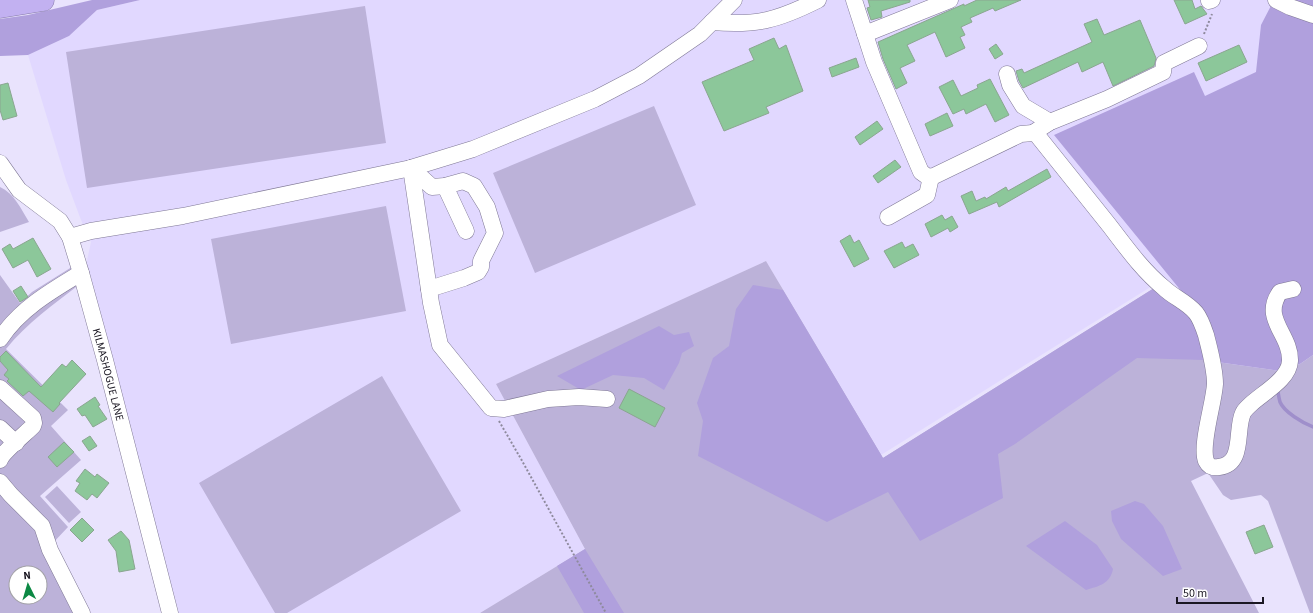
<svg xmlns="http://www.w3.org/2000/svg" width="1313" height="613" font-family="'Source Sans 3',sans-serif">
<rect width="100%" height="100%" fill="#e9e3fd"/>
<path fill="#e1d8ff" d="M140 0H1313V355L1280 371 1203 360 1157 283 881 455 766 261 496 384 585 549 480 613H179L117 391 86 265 91 242 81 220 66 180 28 55 69 36 97 10Z"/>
<path fill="#bcb2d9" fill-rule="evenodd" d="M365 6 386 143 87 188 66 52Z
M654 106 696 205 535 273 493 173Z
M0 187C14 193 21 209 29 222L0 232Z
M386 206 406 311 231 344 211 239Z
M766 261 883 458 1159 285 1203 360 1280 371 1300 364 1313 355V613H1310L1268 501 1261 495 1231 500 1223 495 1208 473 1191 481 1259 613H480L585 549 496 384Z
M75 265 80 284C54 304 27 323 6 349L68 410 51 426 81 460 40 496 68 527 51 545 85 613H0V275L20 303 32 292ZM16 573H40V597H16Z
M382 376 461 511 287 613H275L199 483Z
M57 486 81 512 69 523 45 497Z"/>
<path fill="#b0a0dd" d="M92 0H140L97 10 69 36 28 55 0 56V19L28 15Z
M1274 0H1313V355L1300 364 1280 371 1203 360 1137 358 1015 444 998 454 1003 498 920 541 888 492 827 522 698 456 703 421 697 403 713 358 729 346 736 309 753 285 783 290 883 458 1159 285 1200 314 1054 135 1194 72 1205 96 1256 72 1261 25Z
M659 326 674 335 689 332 694 346 682 353 679 363 664 390 644 378 613 375 581 390 557 376Z
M1135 501 1144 504 1163 526 1182 569 1163 576 1121 539 1112 521 1111 511Z
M1065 521 1097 545 1113 569C1110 584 1099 586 1086 590L1026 546Z
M585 549 624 613H584L557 566Z"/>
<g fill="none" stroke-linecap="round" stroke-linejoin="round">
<path stroke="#9f8fcb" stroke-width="3.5" d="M1278 389C1278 393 1279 398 1280 402 1284 412 1303 423 1313 427"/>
</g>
<path fill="#8cc79a" stroke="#8aa690" d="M868 0H910V2L881 11 882 17 871 20 867 8 870 7Z
M977 0H1021L995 11 993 8 970 18 972 22 961 27 965 35 960 37 965 48 946 57 935 32 907 45 915 61 900 68 907 83 896 89 883 59 878 42 964 4V6Z
M1174 0H1192L1195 9 1201 6 1207 14 1185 24Z
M1097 19 1104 35 1140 20 1156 58 1154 66 1113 86 1103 62 1082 72 1078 62 1023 88 1019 81 1016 71 1022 69 1024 73 1092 42 1084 24Z
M774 38 779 49 786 45 803 91 766 107 769 113 724 131 702 82 754 60 749 49Z
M996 44 1003 54 995 59 989 49Z
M1239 45 1247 62 1206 81 1198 63Z
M856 58 859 67 832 77 829 68Z
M990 79 1009 115 995 122 986 104 966 114 964 109 953 114 939 87 953 80 961 96 978 88 977 85Z
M8 83 17 116 3 120 0 110V85Z
M947 113 953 126 930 136 925 124Z
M877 121 883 129 860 145 855 137Z
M895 160 901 167 878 183 873 176Z
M1047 169 1051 177 999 207 997 202 969 214 961 196 972 191 976 201 985 197 986 199 1006 187 1008 191Z
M942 215 945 220 952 216 958 227 950 232 948 228 931 237 925 224Z
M850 235 854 243 859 240 869 259 854 267 840 241Z
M33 238 51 269 37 277 28 260 13 268 2 249 10 244 13 249Z
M902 242 905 248 913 244 919 255 894 268 884 251Z
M21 286 28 297 20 302 13 291Z
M6 351 41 387 62 364 66 367 72 360 86 374 59 403 60 404 53 412 29 391 23 396 7 381 9 379 4 375 8 370 0 361V357Z
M629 389 665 408 655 427 619 408Z
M95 397 100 405 98 406 107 419 93 427 85 415 82 416 77 409Z
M90 436 97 446 89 451 82 441Z
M64 442 74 452 57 467 48 457Z
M85 469 95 477 97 474 109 483 97 498 92 494 87 500 75 491 80 483 76 481Z
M82 518 94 530 82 542 70 530Z
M1264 525 1273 547 1255 554 1246 532Z
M121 531 129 540 135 569 119 572 116 551 108 540Z"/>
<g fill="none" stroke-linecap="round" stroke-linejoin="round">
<g stroke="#7f7895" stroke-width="17">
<g id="minor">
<path d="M854 0 874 62 921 172 928 177 934 176 1021 134 1033 133 1037 135C1061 165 1085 195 1109 225 1126 247 1142 270 1164 288 1173 297 1187 302 1196 313 1200 318 1204 329 1206 335 1210 351 1215 368 1215 384 1214 403 1200 445 1206 461 1209 467 1213 468 1219 467 1245 464 1235 430 1243 413 1245 409 1249 406 1251 404 1264 392 1289 379 1290 361 1291 334 1261 319 1280 292L1293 289"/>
<path d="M1276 0 1290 7 1313 15"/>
<path d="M1209 1 1212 0"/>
<path d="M712 22C757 26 778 20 818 0"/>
<path d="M865 34 950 0"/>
<path d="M1007 74 1010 85 1023 106 1050 122"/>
<path d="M1033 133 1050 122 1107 99 1163 72 1164 63 1199 46"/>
<path id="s1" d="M0 163 19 190 60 221 70 237 81 273 105 360 170 613"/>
<path d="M411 168 431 303 440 345 491 408 504 409 548 399 579 397 607 399"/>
<path d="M411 168 432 187 445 186 463 181 474 186 487 207 495 233 481 261V267L478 272 464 278 429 289"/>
<path d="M445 186 466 231"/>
<path d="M888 217 927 195 931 177"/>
<path d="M70 237 91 231 183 216 411 168 473 149 595 99 639 76 700 34 734 0"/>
<path d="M0 339C20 309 51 291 81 273"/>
<path d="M0 388 33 418 34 423 33 426C26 433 2 453 0 460"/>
<path d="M0 428 16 443"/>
<path d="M0 482 11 495 42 526 50 550 82 613"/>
</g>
</g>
<g stroke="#877ba9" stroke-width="23">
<path id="highway" d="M0 7 43 0"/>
</g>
<path stroke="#8e8a9d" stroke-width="2" stroke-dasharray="2 2" stroke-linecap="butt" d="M1204 34 1212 14
M499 421 521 459 606 613"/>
<use href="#minor" stroke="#fff" stroke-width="16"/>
<use href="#highway" stroke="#c2b1f1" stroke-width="22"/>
</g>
<g text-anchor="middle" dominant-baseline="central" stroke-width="4" stroke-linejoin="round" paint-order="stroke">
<g font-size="11" fill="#1a1722" stroke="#fff">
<text stroke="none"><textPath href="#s1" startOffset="246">KILMASHOGUE LANE</textPath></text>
</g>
</g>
<g transform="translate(28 585) rotate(355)"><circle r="19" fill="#ffffff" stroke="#a3a2a7"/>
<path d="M0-3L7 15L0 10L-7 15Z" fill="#0c8944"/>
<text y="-6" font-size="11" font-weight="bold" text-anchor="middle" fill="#1a1722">N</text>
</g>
<path d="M1177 597v6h86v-6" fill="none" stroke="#1a1722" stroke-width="2"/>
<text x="1183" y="597" font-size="12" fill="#1a1722" stroke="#ffffff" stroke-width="3" paint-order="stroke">50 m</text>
</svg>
